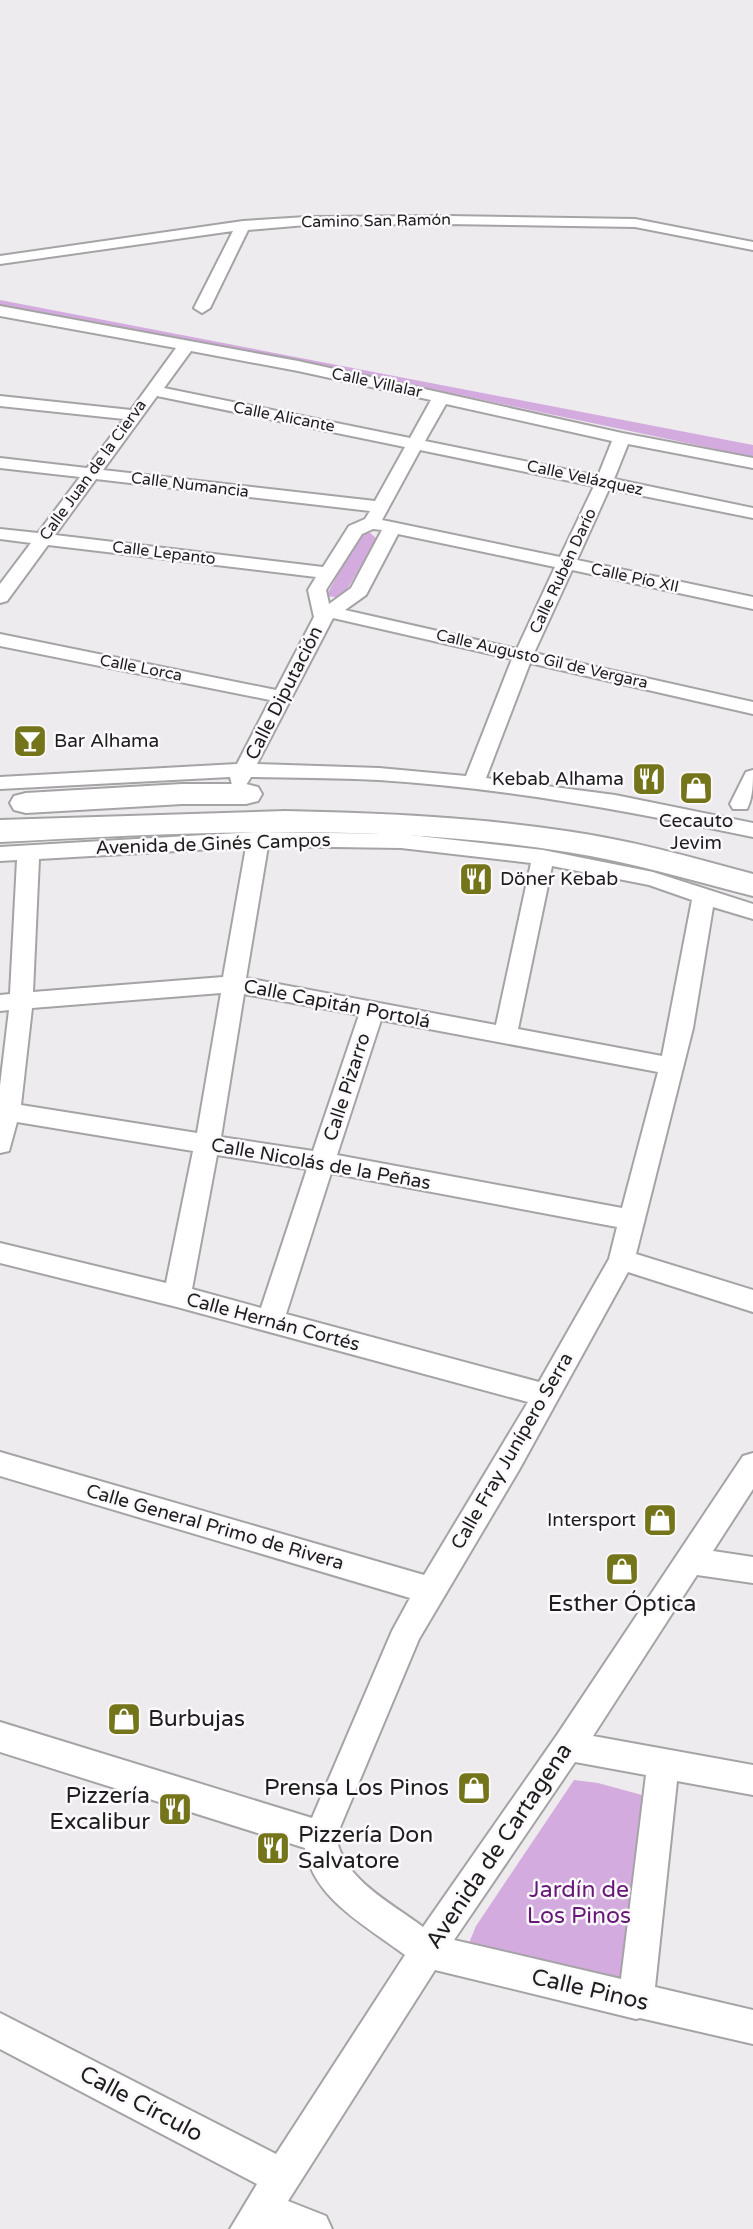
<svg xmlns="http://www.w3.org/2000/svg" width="753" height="2229" font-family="'Varela Round',sans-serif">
<rect width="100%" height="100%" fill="#eeebee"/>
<path fill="#d4abde" d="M0 300 753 445V457L346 371 0 306Z
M369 532 377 539 342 598 326 596 359 536Z
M574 1780 598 1783 664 1801 641 1991 477 1955 469 1943 476 1926Z"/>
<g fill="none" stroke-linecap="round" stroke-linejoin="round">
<g stroke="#a5a3a6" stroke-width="4">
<path id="street" d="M447 216 635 219 753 242V250L635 227 447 224 306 225 248 230 210 308 202 313 194 308 233 231 0 264V256L243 221 306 217Z
M0 306 298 361 622 433 753 458V468L628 444 614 479 753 508V518L609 489 577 560 753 597V609L572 570 534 653 753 702V714L530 663 486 778 615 795 753 823V837C629 811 505 788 379 780 337 778 294 778 251 777L246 785H232L230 777 0 789V777L237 764 270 700 0 646V634L276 690 314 617 308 590 316 577 48 545 7 601 0 603V584L31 543 0 539V529L38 533 80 477 0 468V458L87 468 124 419 0 406V396L131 410 176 348 0 316ZM191 351 298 371 431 400 410 438 164 388ZM157 396 405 447 375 501 103 470ZM446 404 612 441 598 476 425 441ZM420 450 594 486 560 557 382 520ZM96 479 370 511 365 519 349 526 323 567 55 535ZM373 529 382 530 351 588 329 604 326 590 362 534ZM398 534 555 567 517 649 345 610 366 595ZM333 618 512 659 466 776 379 768 257 764Z
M753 770C753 784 753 797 747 809H733L730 804 746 772Z
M258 832 401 834 543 850 653 872 753 904V919L713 907 693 1028 636 1254 753 1290V1312L628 1272 519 1470 419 1639 336 1837C344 1880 390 1902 423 1927L557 1735 743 1456 753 1453V1489L713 1551 753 1557V1583L697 1575 593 1736 753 1765V1795L677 1781 655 1987 753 2010V2044L640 2018 636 2019 435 1970 288 2201 326 2216 332 2229H230L257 2184 0 2049V2013L276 2154 405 1955C367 1926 313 1899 305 1848L0 1752V1722L312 1818 392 1631 410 1598 0 1476V1452L424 1575 528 1402 177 1307 0 1263V1243L166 1283 193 1151 17 1122 9 1151 0 1153V1086L9 1010 0 1011V995L10 994 17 860 0 861V847ZM268 846 401 848 531 863 496 1025 246 978ZM246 847 223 977 33 992 39 859ZM552 866 649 885 692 900 662 1056 518 1029ZM221 993 197 1133 21 1105 32 1008ZM244 994 359 1015 313 1151 221 1137ZM381 1020 658 1072 622 1208 337 1155ZM217 1155 307 1169 261 1308 192 1289ZM331 1173 617 1227 609 1259 539 1382 286 1314ZM575 1762 646 1775 621 1979 454 1940Z"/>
</g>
<g stroke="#a5a3a6" stroke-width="4">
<path id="primary" d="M182 784H246L258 787 262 794 258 801 246 804H182L26 813 14 810 10 803 14 796 26 793Z
M285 811C379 813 473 817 566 831 630 840 691 857 753 874V896C691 880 630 862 567 852 380 822 189 832 0 842V820Z"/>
</g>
<use href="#street" fill="#fff" fill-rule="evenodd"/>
<use href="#primary" fill="#fff" fill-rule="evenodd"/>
</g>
<defs>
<g id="bar-square" transform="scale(1.75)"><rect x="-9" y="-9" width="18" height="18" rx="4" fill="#74741a" stroke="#fbf9fb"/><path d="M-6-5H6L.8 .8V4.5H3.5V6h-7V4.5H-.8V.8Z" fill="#fff"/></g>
<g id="restaurant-square" transform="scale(1.75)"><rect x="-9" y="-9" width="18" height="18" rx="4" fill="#74741a" stroke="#fbf9fb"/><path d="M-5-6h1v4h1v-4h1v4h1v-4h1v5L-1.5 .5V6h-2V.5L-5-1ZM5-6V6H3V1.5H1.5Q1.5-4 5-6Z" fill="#fff"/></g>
<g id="shop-square" transform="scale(1.75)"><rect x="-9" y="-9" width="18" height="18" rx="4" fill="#74741a" stroke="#fbf9fb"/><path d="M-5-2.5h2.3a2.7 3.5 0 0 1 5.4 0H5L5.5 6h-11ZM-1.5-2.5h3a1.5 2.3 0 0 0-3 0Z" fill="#fff"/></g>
</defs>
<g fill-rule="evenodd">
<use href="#bar-square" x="30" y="741"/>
<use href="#restaurant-square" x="649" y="779"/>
<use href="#shop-square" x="696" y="788"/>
<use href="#restaurant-square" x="476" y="879"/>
<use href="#shop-square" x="660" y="1520"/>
<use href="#shop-square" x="622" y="1569"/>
<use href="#shop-square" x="124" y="1719"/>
<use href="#shop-square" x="474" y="1788"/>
<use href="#restaurant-square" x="175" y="1809"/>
<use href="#restaurant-square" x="273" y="1848"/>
</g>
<g text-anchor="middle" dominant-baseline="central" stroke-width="5" stroke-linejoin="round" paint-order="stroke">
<g font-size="16" fill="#1e1d1e" stroke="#fbf9fb">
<text transform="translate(376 221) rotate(-1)">Camino San Ramón</text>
<text transform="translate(377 383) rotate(12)">Calle Villalar</text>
<text transform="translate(284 417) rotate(11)">Calle Alicante</text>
<text transform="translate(93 470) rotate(-54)">Calle Juan de la Cierva</text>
<text transform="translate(585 478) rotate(12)">Calle Velázquez</text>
<text transform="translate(190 485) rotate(7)">Calle Numancia</text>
<text transform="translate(164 553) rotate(7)">Calle Lepanto</text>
<text transform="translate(563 571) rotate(-65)">Calle Rubén Darío</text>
<text transform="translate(635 578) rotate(12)">Calle Pío XII</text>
<text transform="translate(542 659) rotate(13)">Calle Augusto Gil de Vergara</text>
<text transform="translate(141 668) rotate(11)">Calle Lorca</text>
</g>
<g font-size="19" fill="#1e1d1e" stroke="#fbf9fb">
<text transform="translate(284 693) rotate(-63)">Calle Diputación</text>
<text transform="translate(213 844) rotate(-2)">Avenida de Ginés Campos</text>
<text transform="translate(337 1004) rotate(11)">Calle Capitán Portolá</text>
<text transform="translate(347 1087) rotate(-72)">Calle Pizarro</text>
<text transform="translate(321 1164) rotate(10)">Calle Nicolás de la Peñas</text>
<text transform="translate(273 1322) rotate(15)">Calle Hernán Cortés</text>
<text transform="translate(512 1451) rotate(-60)">Calle Fray Junípero Serra</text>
<text transform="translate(215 1527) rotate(16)">Calle General Primo de Rivera</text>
</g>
<g font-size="19" fill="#1e1d1e" stroke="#fbf9fb" text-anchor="start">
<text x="54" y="741">Bar Alhama</text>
<text x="624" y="779" text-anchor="end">Kebab Alhama</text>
<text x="696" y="821" text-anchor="middle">Cecauto<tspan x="696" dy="22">Jevim</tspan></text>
<text x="500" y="879">Döner Kebab</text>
<text x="636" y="1520" text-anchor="end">Intersport</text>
</g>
<g font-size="23" fill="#1e1d1e" stroke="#fbf9fb" text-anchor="start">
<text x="622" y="1604" text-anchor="middle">Esther Óptica</text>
<text x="148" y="1719">Burbujas</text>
<text x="449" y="1788" text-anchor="end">Prensa Los Pinos</text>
<text x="150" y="1796" text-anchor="end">Pizzería<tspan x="150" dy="26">Excalibur</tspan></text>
<text x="298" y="1835">Pizzería Don<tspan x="298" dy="26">Salvatore</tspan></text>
</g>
<g font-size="23" fill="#1e1d1e" stroke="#fbf9fb">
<text transform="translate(499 1846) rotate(-56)">Avenida de Cartagena</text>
<text transform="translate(590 1990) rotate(13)">Calle Pinos</text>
<text transform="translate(141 2104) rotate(28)">Calle Círculo</text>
</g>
<g font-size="23" fill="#661876" stroke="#fbf9fb">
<text x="579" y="1890">Jardín de<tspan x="579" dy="26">Los Pinos</tspan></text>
</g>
</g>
</svg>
